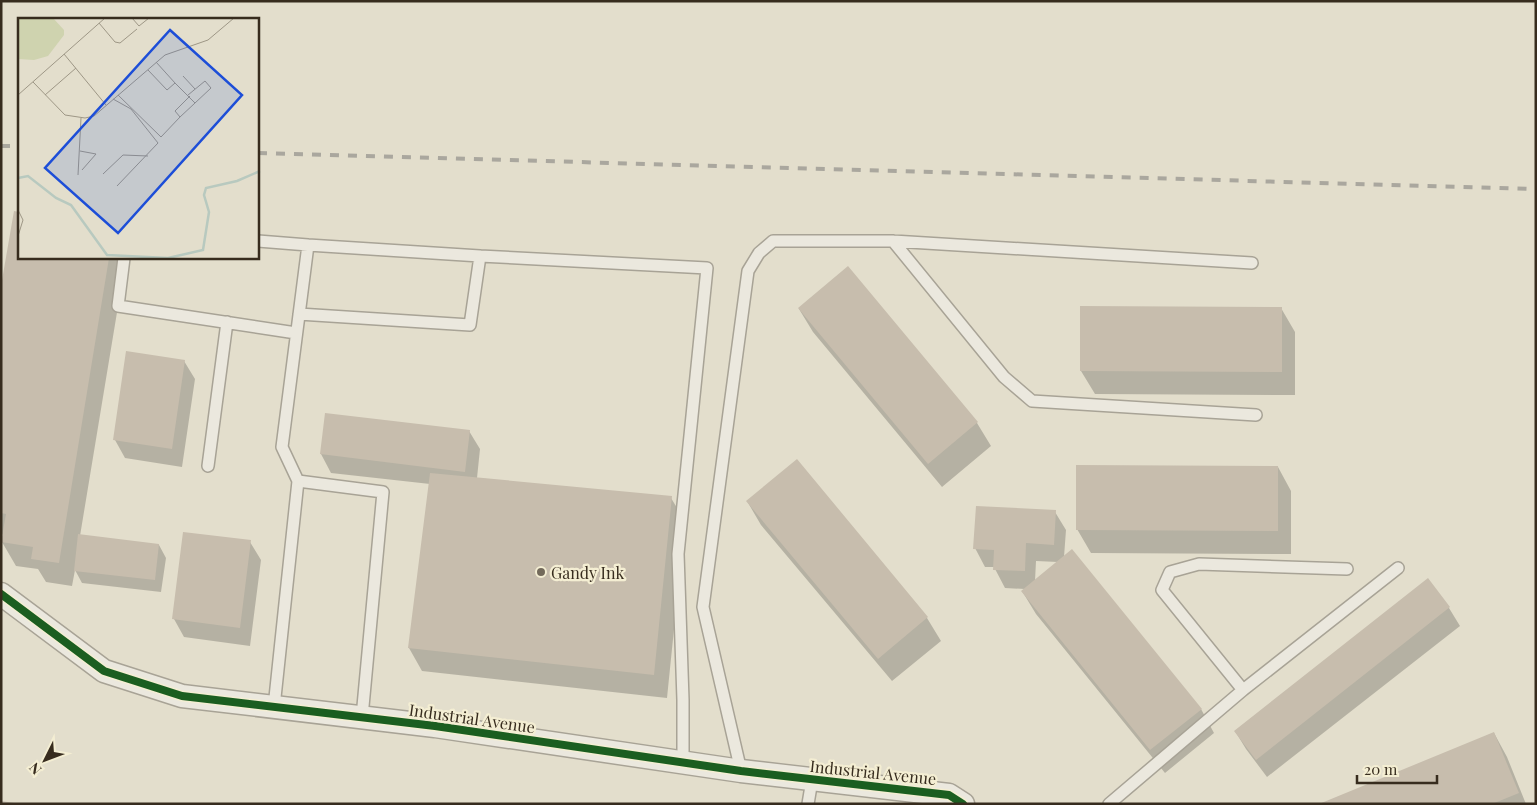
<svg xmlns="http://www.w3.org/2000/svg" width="1537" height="805" font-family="'Playfair Display',serif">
<rect width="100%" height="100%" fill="#e3decc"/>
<path fill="#0003" fill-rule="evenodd" d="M19 258H126L80 536 159 545 166 558 161 592 82 583 75 570 72 586 46 582 38 569 16 566 2 542 4 535 1 534V294Z
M848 268 977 423 991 446 942 487 813 332 799 309Z
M1281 308 1295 332V395L1095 394 1081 371Z
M184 361 195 379 182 467 125 458 115 440Z
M326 414 469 431 480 449 477 478 671 498 685 521 667 698 422 671 409 648 430 484 331 473 321 454Z
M1278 467 1291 491V554L1091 553 1077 529Z
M747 501 927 618 941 641 892 681 761 525Z
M1055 512 1066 530 1064 557 1201 709 1214 733 1165 773 1036 614 1022 591 1025 589 1005 588 994 567H985L975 548ZM1036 561 1058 562 1035 581Z
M250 542 261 560 250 646 184 637 174 619Z
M1428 580 1449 608 1460 626 1267 777 1246 749 1235 731Z
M1494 733 1507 757 1526 804H1322Z"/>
<path fill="#c7bdad" d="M14 211 19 212V258H109L59 563 31 559 33 547 1 542 6 514 1 513V286Z
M848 266 978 422 928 464 798 308Z
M1080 306 1282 307V372L1080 371Z
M126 351 185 360 172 449 113 440Z
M325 413 470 430 465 472 320 454Z
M797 459 928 617 878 659 746 501Z
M1076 465 1278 466V531L1076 530Z
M430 473 672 496 654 675 408 648Z
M976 506 1056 510 1054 545 1026 543 1025 571 993 570 994 550 973 549Z
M183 532 251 540 240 628 172 619Z
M78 534 159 544 155 580 74 571Z
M1072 549 1202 709 1150 750 1021 591Z
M1428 578 1450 607 1256 760 1234 731Z
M1494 732 1519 793 1492 804H1319Z
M1 801 14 803V804H1Z"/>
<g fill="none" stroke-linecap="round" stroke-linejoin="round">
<g stroke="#a8a396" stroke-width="14">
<path id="lane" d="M258 241 308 245 282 447 298 481
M893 241 1004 377 1032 401 1256 415
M480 256 707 268 678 554 683 700V763
M124 258 118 306 296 333
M299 314 470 325 480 256 308 245
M208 466 227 322
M1243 690 1162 590 1170 572 1199 564 1347 569
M274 707 298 481 383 492 362 717
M741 771 703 607 748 271 759 253 773 241H893L1252 263
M808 804 812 780
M1109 804 1243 690 1398 568"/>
</g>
<g stroke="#a8a396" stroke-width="25">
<path id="street" d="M1 594 104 671 182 696 435 726 741 771 949 795 963 804"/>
</g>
<use href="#lane" stroke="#ebe8de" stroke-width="11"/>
<use href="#street" stroke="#ebe8de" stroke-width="22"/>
<path stroke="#aaa79e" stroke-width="4" stroke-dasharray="9 9" stroke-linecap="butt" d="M1 146H19
M258 153 1536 189"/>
<g stroke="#f4eed3" stroke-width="11">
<path id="cycleway" d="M1 594 104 671 182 696 435 726 741 771 949 795 963 804"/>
</g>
<use href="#cycleway" stroke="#1b5e20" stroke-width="8"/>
</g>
<circle fill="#736a5b" stroke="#f4eed3" stroke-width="2" cx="541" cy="572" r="5"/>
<g text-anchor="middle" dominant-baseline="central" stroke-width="4.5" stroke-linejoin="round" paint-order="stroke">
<g font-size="16" fill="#372c1e" stroke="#f4eed3" text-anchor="start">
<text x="551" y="572">Gandy Ink</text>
</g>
<g font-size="16" fill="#372c1e" stroke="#f4eed3">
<text transform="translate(472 718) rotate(8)">Industrial Avenue</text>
<text transform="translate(873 772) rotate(6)">Industrial Avenue</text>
</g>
</g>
<g transform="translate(18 18)">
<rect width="241" height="241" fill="#e3decc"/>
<path d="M0 0H35L46 12V17L30 38 16 42 0 41Z" fill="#cfd3af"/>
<path fill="none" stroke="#b8c9bf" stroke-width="2.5" d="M0 160 10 158 38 180 53 187 89 237 150 240 185 232 191 194 186 177 188 170 219 163 242 153"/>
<path fill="none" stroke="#9e9786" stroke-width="1" d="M114 0 121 8 131 0M81 5 97 24 102 25 119 11M46 36 88 87M130 52 149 72 157 65 138 44M165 58 177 71M15 64 47 97 67 100 76 98 147 37 190 22 216 0M157 65 177 85 193 70 187 63 170 77M0 77 87 0M27 77 58 50M100 77 143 119 162 99M172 78 157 93 162 99 177 85M95 81 113 91 140 125 99 168M62 133 78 136 64 152M85 156 105 137 130 138M60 157 63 100M0 192 5 202 0 218"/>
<path fill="#1d4ed8" fill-opacity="0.15" stroke="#1d4ed8" stroke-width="2.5" d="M152 12 224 77 100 215 27 150Z"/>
<rect width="241" height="241" fill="none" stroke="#372c1e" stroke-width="2.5"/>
</g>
<rect width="1537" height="805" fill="none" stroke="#372c1e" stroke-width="5"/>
<g transform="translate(45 760) rotate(228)" stroke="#f4eed3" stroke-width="4" paint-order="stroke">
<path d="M0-4L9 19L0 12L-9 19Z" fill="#372c1e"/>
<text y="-8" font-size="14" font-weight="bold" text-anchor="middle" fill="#372c1e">N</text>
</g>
<path d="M1357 775v8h80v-8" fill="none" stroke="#372c1e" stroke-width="2.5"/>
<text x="1364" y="775" font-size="15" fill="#372c1e" stroke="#f4eed3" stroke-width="4" paint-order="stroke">20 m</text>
</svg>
